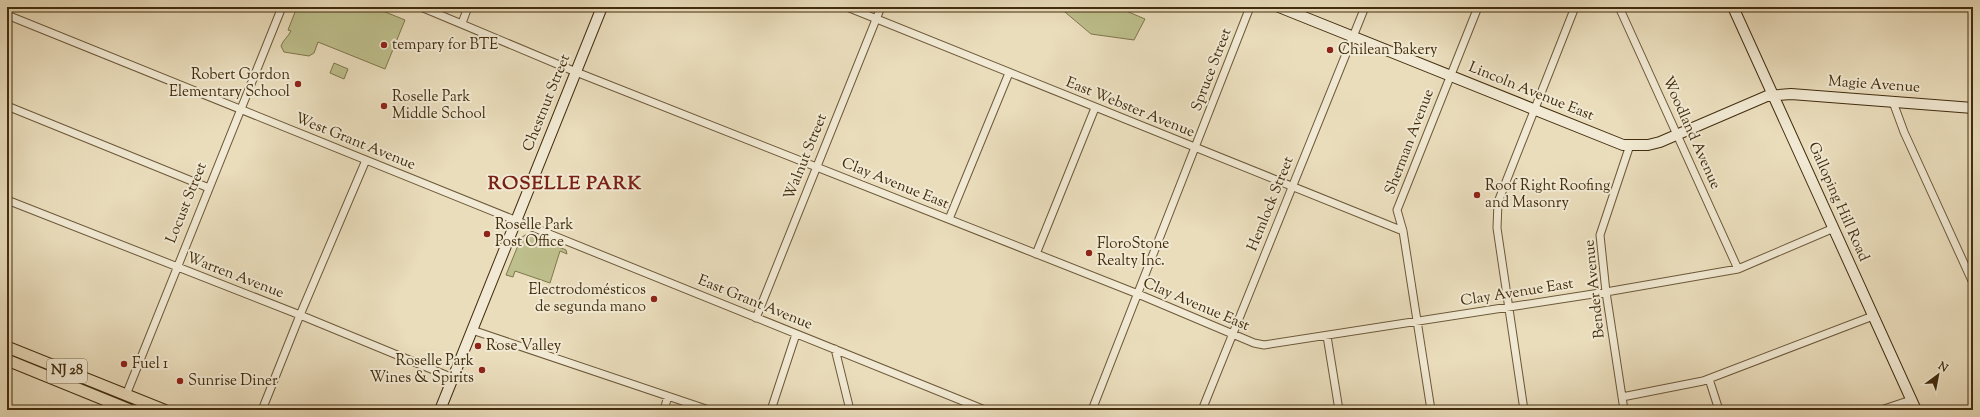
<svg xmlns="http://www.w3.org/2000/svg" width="1980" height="417" font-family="'Sorts Mill Goudy',serif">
<rect width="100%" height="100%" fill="#eaddbc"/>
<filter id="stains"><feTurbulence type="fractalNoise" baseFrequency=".005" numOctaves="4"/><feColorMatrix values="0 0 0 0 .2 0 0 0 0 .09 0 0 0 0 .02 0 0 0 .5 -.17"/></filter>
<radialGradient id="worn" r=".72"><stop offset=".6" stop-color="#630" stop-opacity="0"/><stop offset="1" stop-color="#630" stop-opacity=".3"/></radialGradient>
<path fill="#bdbf8c" stroke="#80764c" d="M297 7H373L405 20 385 69 318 42 314 53 309 56 284 52 281 46C283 40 288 37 291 31L288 30Z
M1059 7H1117L1145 19 1134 40 1091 34Z
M334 63 348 69 344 79 330 73Z
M525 235H530L566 250 567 254 560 251 550 283 515 271 513 277 506 275 521 238Z"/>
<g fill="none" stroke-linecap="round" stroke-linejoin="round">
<g stroke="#6c5939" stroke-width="9">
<path id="street" d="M421 7 576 72 1138 294 1254 343 1264 345 1606 292 1738 269 1834 228
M847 7 1403 231
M1619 7 1738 269
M7 15 985 410
M462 23 468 7
M1893 102 1904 132 1973 283
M7 106 209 188
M7 200 300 315 453 378
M949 219 1009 73
M1036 254 1095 108
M756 318 881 7
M472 330 709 410
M1327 336 1339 410
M835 349 850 410
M1709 379 1719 410
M126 395 282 7
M1622 397 1703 381 1873 316
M262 410 300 315 366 160
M664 410 668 396
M771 410 796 334
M1092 410 1250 7
M1202 410 1365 7
M1431 410 1403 231 1397 210 1478 7
M1524 410 1497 228 1498 202 1575 7
M1624 410 1606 292 1600 235 1630 145
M1881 410 1911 400"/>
</g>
<g stroke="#422d0d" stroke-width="12">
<path id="secondary" d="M1279 7 1623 145H1648L1660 142 1767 96 1791 94 1973 108
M1733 7 1916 410
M440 410 602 7"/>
</g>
<g stroke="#422d0d" stroke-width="13">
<path id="primary" d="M7 347 164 410
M7 360 130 410"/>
</g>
<use href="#street" stroke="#f1e9d3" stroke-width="7"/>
<use href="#secondary" stroke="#f1e9d3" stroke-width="10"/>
<use href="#primary" stroke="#eaddbc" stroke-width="11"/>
</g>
<g fill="#8f2418" stroke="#f1e9d3" stroke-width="1.5">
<circle cx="384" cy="45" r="4"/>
<circle cx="1330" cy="50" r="4"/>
<circle cx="298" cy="84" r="4"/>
<circle cx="384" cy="106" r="4"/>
<circle cx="1477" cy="195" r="4"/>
<circle cx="487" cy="234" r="4"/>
<circle cx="1089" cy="253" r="4"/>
<circle cx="654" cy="299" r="4"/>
<circle cx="478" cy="346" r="4"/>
<circle cx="124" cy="364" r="4"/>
<circle cx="482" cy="370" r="4"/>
<circle cx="180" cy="381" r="4"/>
</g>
<g text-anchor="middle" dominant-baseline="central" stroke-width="4" stroke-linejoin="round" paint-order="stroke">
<rect fill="#f1e9d3" stroke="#766548" stroke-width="1" x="47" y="359" width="40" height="24" rx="3"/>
<g font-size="14" font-weight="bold" fill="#422d0d">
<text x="67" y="371">NJ 28</text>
</g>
<g font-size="15" fill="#422d0d" stroke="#f1e9d3" text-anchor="start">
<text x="392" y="45">tempary for BTE</text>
<text x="1338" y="50">Chilean Bakery</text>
<text x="290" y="75" text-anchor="end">Robert Gordon<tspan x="290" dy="17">Elementary School</tspan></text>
<text x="392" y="97">Roselle Park<tspan x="392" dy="17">Middle School</tspan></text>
<text x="1485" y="186">Roof Right Roofing<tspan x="1485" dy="17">and Masonry</tspan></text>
<text x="495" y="225">Roselle Park<tspan x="495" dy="17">Post Office</tspan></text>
<text x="1097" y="244">FloroStone<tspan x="1097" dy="17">Realty Inc.</tspan></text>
<text x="646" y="290" text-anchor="end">Electrodomésticos<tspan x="646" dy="17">de segunda mano</tspan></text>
<text x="486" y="346">Rose Valley</text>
<text x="474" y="361" text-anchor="end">Roselle Park<tspan x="474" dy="17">Wines &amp; Spirits</tspan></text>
<text x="132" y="364">Fuel 1</text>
<text x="188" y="381">Sunrise Diner</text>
</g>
<g font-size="15" fill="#422d0d" stroke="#f1e9d3">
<text transform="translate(1212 70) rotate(-69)">Spruce Street</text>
<text transform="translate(1874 85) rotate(4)">Magie Avenue</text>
<text transform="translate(1531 92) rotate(22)">Lincoln Avenue East</text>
<text transform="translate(547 103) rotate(-68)">Chestnut Street</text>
<text transform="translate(1130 108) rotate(22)">East Webster Avenue</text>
<text transform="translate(1691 133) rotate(66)">Woodland Avenue</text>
<text transform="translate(355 142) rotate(22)">West Grant Avenue</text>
<text transform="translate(1410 142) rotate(-69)">Sherman Avenue</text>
<text transform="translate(806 157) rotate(-68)">Walnut Street</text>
<text transform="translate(895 184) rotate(22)">Clay Avenue East</text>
<text transform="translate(1838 202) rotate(66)">Galloping Hill Road</text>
<text transform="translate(187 203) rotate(-68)">Locust Street</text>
<text transform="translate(1271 204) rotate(-68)">Hemlock Street</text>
<text transform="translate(235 276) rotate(21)">Warren Avenue</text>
<text transform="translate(1595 289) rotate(-96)">Bender Avenue</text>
<text transform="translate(1517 293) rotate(-9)">Clay Avenue East</text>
<text transform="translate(755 303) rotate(22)">East Grant Avenue</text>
<text transform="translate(1196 305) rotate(23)">Clay Avenue East</text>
</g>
<g font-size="19" font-weight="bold" letter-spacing="1" fill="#7a1f14" stroke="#f1e9d3">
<text x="565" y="184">ROSELLE PARK</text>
</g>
</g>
<rect width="1980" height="417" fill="none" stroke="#eaddbc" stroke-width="24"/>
<rect x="8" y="8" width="1964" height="401" fill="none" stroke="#422d0d" stroke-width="2"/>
<rect x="12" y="12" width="1956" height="393" fill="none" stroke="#422d0d"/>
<g transform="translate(1938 375) rotate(32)" stroke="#f1e9d3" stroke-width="3" paint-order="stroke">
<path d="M0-3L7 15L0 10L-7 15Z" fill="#422d0d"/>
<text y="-6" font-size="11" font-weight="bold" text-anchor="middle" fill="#422d0d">N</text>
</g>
<rect width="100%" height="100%" filter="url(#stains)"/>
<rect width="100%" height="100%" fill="url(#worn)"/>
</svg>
